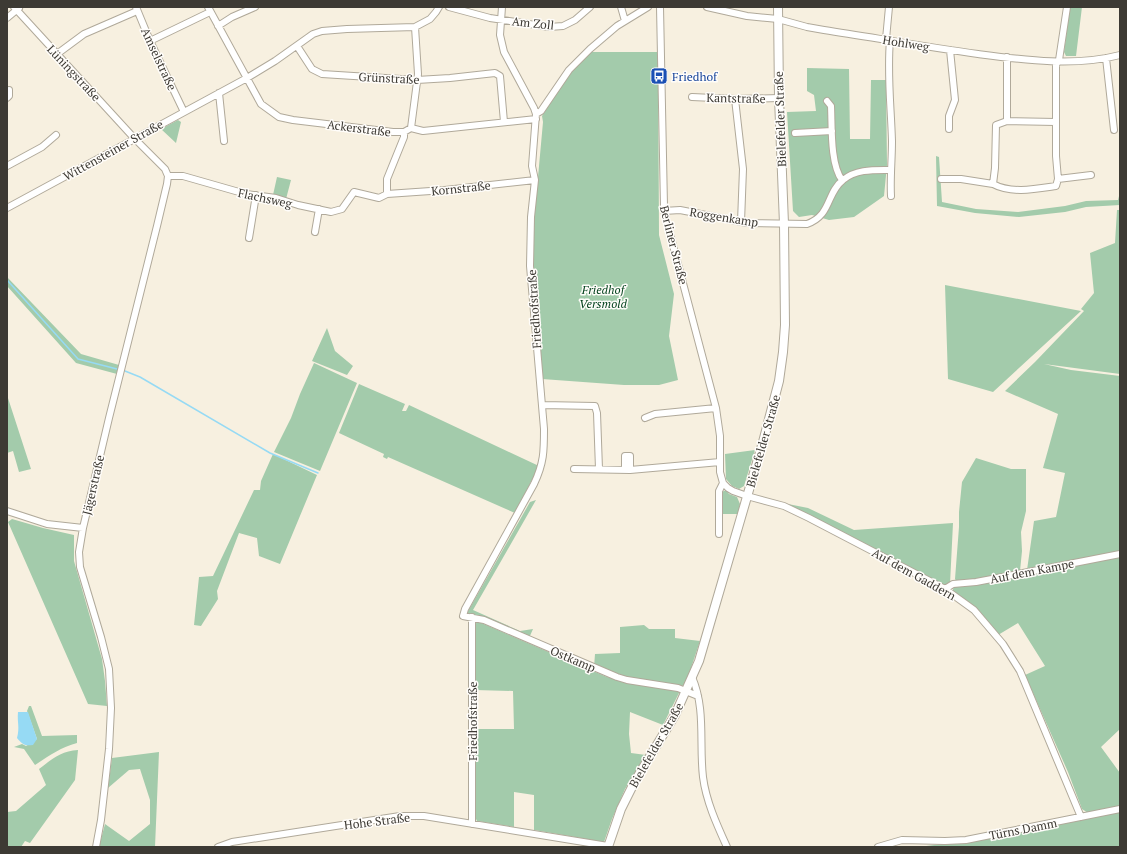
<svg xmlns="http://www.w3.org/2000/svg" width="1127" height="854" font-family="'PT Serif',serif">
<rect width="100%" height="100%" fill="#f7f0e0"/>
<path fill="#a3cbab" d="M1070 7H1082L1076 56H1066L1064 52Z
M590 52H658L659 235 674 294 669 336 678 380 659 385H624L542 379 532 265V243L543 122 542 116 567 77Z
M807 68 849 69 850 139H870L871 80H886L887 165 884 196 854 217 829 220 812 215 799 217 793 211 787 112 816 111 814 95 807 91Z
M178 120 181 122 176 143 161 129Z
M936 156 939 157 942 202 976 209 1018 212 1065 206 1086 201 1118 200 1119 196H1120V205L1086 207 1065 212 1019 217 975 213 937 206Z
M277 177 291 180 286 199 273 195Z
M1117 210H1120V374L1044 364 1071 370 1120 376V552L1027 570 1034 521 1056 517 1065 473 1043 468 1058 414 1005 391 1035 362 1084 311 1081 309 1094 293 1090 253 1115 243Z
M7 277 81 354 119 365 117 374 76 363 7 286Z
M945 285 1081 311 993 392 948 379Z
M327 328 335 351 353 366 347 375 312 361Z
M314 363 357 383 320 471 274 452 291 418 300 394Z
M359 384 405 404 402 411H406L409 405 539 466 515 513 388 457 387 459 383 457 384 454 339 433Z
M7 395 31 469 19 472 13 451 7 453Z
M755 450 744 486 739 489 732 486 726 479 725 454Z
M273 454 317 475 280 564 259 556 257 538 239 533 217 591 218 599 201 626 194 625 199 577 213 576 254 490H260L261 481Z
M976 458 1011 469H1026V511L1021 532 1022 551 1020 571 982 579 957 582 955 579 959 527V512L962 482Z
M726 490 729 494 737 497 740 504 738 514H721L722 492Z
M536 500 473 610 520 631 533 629 529 638 467 613 530 502Z
M788 504 808 508 854 530 953 523 950 584H940Z
M12 519 43 528 74 535V561L102 659 105 681 107 706 88 704 8 522Z
M1120 556V729L1101 747 1120 773V806L1088 813 1082 809 1068 772 1025 675 1045 666 1018 623 998 635 953 592V589L955 586Z
M479 622 607 677 629 683 680 691 663 725 630 712 629 734 631 753 646 755 625 789 612 819 604 842 534 830V795L514 792V827L477 821 475 817 474 729H514L513 691 475 690 474 624Z
M644 625 649 629H675V638L700 641 686 683 682 686 629 679 594 667 595 654 620 653V627Z
M29 706H31L42 736 77 735V743C61 747 49 756 35 765L24 749 14 747 22 744 26 746 37 739 27 711Z
M78 750 75 780 30 843 25 841 21 847H7V812L16 811 46 785 39 769C52 759 61 751 78 750Z
M159 752 155 847H99L105 824 129 841 150 824V800L140 769 129 770 108 788 112 758Z
M1120 812V847H918L991 838Z"/>
<path fill="#96daf4" d="M18 712H28L37 739 33 745C25 746 23 745 17 738 20 727 17 723 18 712Z"/>
<g fill="none" stroke-linecap="round" stroke-linejoin="round">
<path stroke="#96daf4" stroke-width="1.5" d="M7 280 78 359 117 369
M125 371 140 377 270 453 318 473"/>
<g stroke="#b0a99a" stroke-width="8">
<path id="minor" d="M14 7 134 138 165 169 168 176 167 184 157 226 109 418 83 528 79 552 80 567 101 637 109 669 111 708 109 749 101 820 96 847
M136 7 150 41 184 112
M208 7 261 104 279 117 293 120 393 132H404L411 128 423 131 536 119
M449 7 490 18 549 27 563 26 575 20 590 7
M502 7 500 35 504 52 534 108 536 114 532 166 535 180 531 217 530 266 544 429C544 451 544 463 534 484L465 609 463 616 484 620 617 677 627 680 678 688 698 696
M621 7 625 21
M660 7 664 206 666 219 716 408 720 436V472L723 483 728 488 733 491 747 496 784 506 809 518 945 589 974 610 1003 644 1020 671 1081 817
M707 7 747 16 778 19 807 27 824 30C876 38 927 47 978 54 1024 60 1074 67 1120 55
M7 18 19 8
M218 26 232 17 255 7
M886 39 889 7
M890 40C887 74 891 107 892 141 892 160 890 178 891 196
M150 41 210 12
M297 46 312 69 322 74 417 80 450 78 495 73 500 76 504 122
M57 54 84 34 137 11
M1007 57V121
M1106 58 1114 130
M219 93 224 141
M692 97 735 99 779 98
M7 98 9 96V90
M735 99 743 169 741 222
M827 101 831 106C832 126 830 164 842 180
M536 114 541 111 569 70 590 49 617 26 648 7
M1056 122 1007 121 996 125 995 168 993 184C1011 194 1036 189 1056 186L1058 179 1056 156V65L1059 60 1067 7
M411 128 418 74 415 27
M949 129V116L955 100 950 50
M795 133 832 131
M7 166 42 147 56 135
M168 176H183L246 194 276 198 298 205 331 212 342 209 354 192 379 198 387 194V179L404 137V132
M941 179H961L993 184
M1058 179 1091 175
M387 194 445 190 535 180
M7 208 247 78 275 61 313 34 322 31 347 29 415 27 430 19 436 12 439 7
M664 211 680 210 747 223 807 224C832 215 826 193 843 180 856 169 874 170 890 170
M315 232 319 209
M249 238 256 195
M542 405 595 406 597 413 599 469
M645 418 655 414 716 408
M574 469 630 470 720 462
M625 470V456H630V470
M7 511 47 524 83 528
M719 534V491L723 483
M945 589 953 584 976 582 1023 573 1120 554
M472 617V824
M692 677C706 709 699 743 703 777 706 801 717 825 727 847
M218 847 232 842 400 816H424L608 846
M878 847 902 840 945 841 966 840 1120 809"/>
</g>
<g stroke="#b0a99a" stroke-width="10">
<path id="major" d="M608 847 621 809 635 781 675 715 699 661 763 442 779 381 783 352 785 325 784 224 779 98 778 7"/>
</g>
<use href="#minor" stroke="#fff" stroke-width="6"/>
<use href="#major" stroke="#fff" stroke-width="8"/>
</g>
<defs>
<g id="bus-square" transform="scale(0.9)"><rect x="-9" y="-9" width="18" height="18" rx="4" fill="#1a4fb4" stroke="#fffdfa"/><path d="M-5-6H5V4H4V6H2V4H-2V6H-4V4H-5ZM-3.5-4V0h7V-4ZM-3.5 1.2v1.5H-2V1.2ZM2 1.2v1.5H3.5V1.2Z" fill="#fff"/></g>
</defs>
<g fill-rule="evenodd">
<use href="#bus-square" x="659" y="76"/>
</g>
<g text-anchor="middle" dominant-baseline="central" stroke-width="3" stroke-linejoin="round" paint-order="stroke">
<g font-size="12" fill="#3d3a34" stroke="#fffdfa">
<text transform="translate(533 23) rotate(6)">Am Zoll</text>
<text transform="translate(906 43) rotate(9)">Hohlweg</text>
<text transform="translate(159 59) rotate(65)">Amselstraße</text>
<text transform="translate(74 73) rotate(47)">Lüningstraße</text>
<text transform="translate(389 78) rotate(3)">Grünstraße</text>
<text transform="translate(736 98) rotate(1)">Kantstraße</text>
<text transform="translate(780 119) rotate(-92)">Bielefelder Straße</text>
<text transform="translate(359 128) rotate(7)">Ackerstraße</text>
<text transform="translate(113 150) rotate(-29)">Wittensteiner Straße</text>
<text transform="translate(461 188) rotate(-6)">Kornstraße</text>
<text transform="translate(265 198) rotate(12)">Flachsweg</text>
<text transform="translate(724 217) rotate(9)">Roggenkamp</text>
<text transform="translate(674 245) rotate(76)">Berliner Straße</text>
<text transform="translate(534 309) rotate(-94)">Friedhofstraße</text>
<text transform="translate(763 441) rotate(-74)">Bielefelder Straße</text>
<text transform="translate(93 485) rotate(-77)">Jägerstraße</text>
<text transform="translate(1032 571) rotate(-11)">Auf dem Kampe</text>
<text transform="translate(914 574) rotate(29)">Auf dem Gaddern</text>
<text transform="translate(573 659) rotate(23)">Ostkamp</text>
<text transform="translate(472 721) rotate(-90)">Friedhofstraße</text>
<text transform="translate(656 745) rotate(-60)">Bielefelder Straße</text>
<text transform="translate(377 821) rotate(-7)">Hohe Straße</text>
<text transform="translate(1023 829) rotate(-11)">Türns Damm</text>
</g>
<g font-size="12" fill="#164399" stroke="#fffdfa" text-anchor="start">
<text x="672" y="76">Friedhof</text>
</g>
<g font-size="12" font-style="italic" fill="#06441f" stroke="#fffdfa">
<text x="603" y="289">Friedhof<tspan x="603" dy="14">Versmold</tspan></text>
</g>
</g>
<rect width="1127" height="854" fill="none" stroke="#3d3a34" stroke-width="16"/>
</svg>
